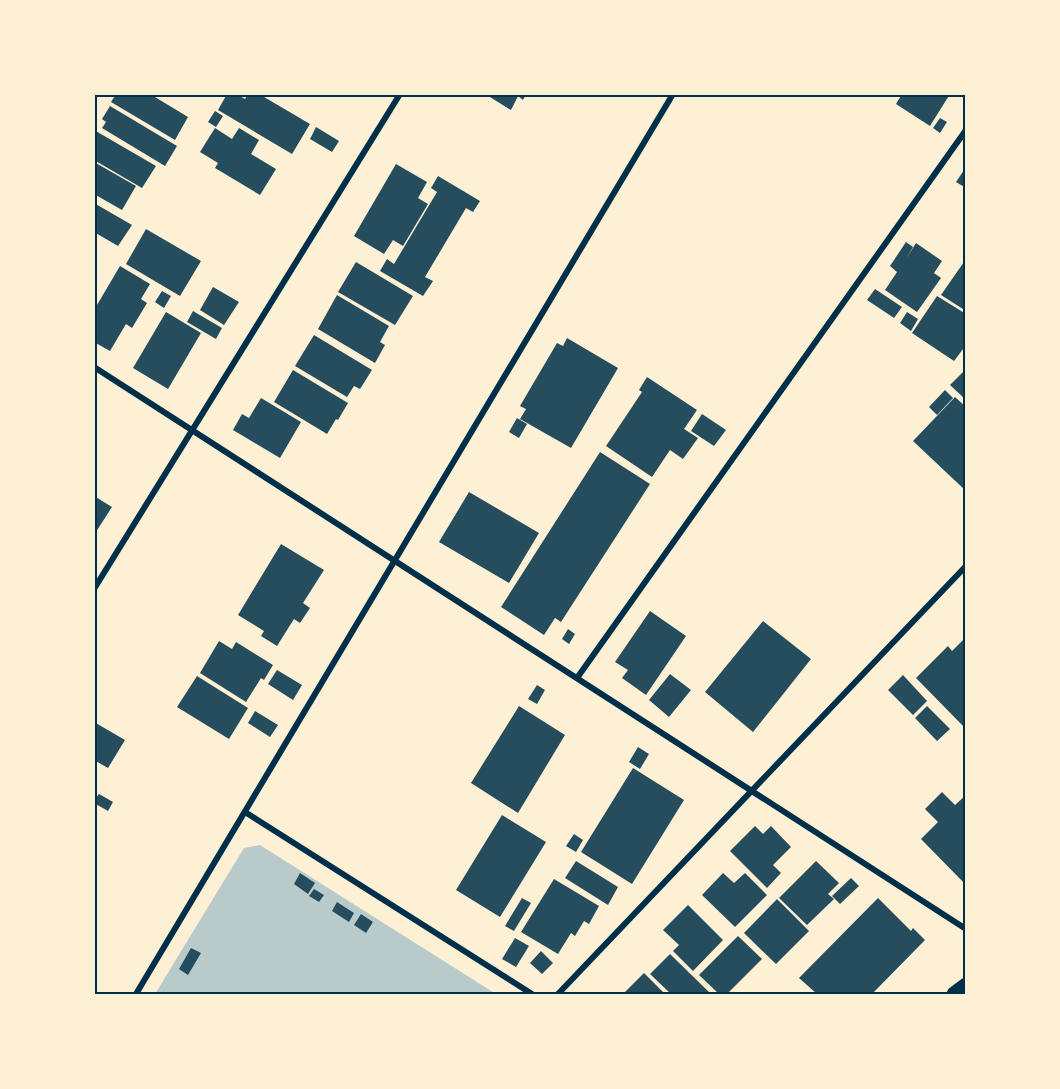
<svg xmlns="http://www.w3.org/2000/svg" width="1060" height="1089" font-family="'Fira Sans Condensed',sans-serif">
<rect width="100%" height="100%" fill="#fdf0d5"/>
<path fill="#b9caca" d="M260 845 496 994H155L244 848Z"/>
<path fill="#264d5e" d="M116 94H150L188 117 175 140 111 102Z
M227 94H236L245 99 248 94H259L310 124 292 154 218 110Z
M485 94H526L523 100 518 96 511 110Z
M902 94H950L930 126 896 104Z
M110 106 177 146 165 166 102 128 106 122 102 119Z
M215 111 223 116 216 127 208 122Z
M940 118 947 122 940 133 933 128Z
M316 127 339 141 332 152 310 139Z
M215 128 232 139 239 128 259 140 251 154 276 169 260 195 215 168 218 163 200 152Z
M94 130 156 166 142 188 94 160Z
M94 162 136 186 122 210 94 194Z
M396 164 427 182 418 198 428 204 403 246 393 240 384 254 354 236Z
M966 167V188L956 182Z
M438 176 480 201 473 212 466 208 425 277 433 281 423 296 380 271 387 259 394 264 437 192 431 188Z
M94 203 132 225 118 246 94 232Z
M146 229 201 261 180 296 126 264Z
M906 242 913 247 906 259 916 243 942 261 934 273 941 278 917 312 885 290 897 272 890 266Z
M966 259V311L941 295Z
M356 262 413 296 395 325 338 292Z
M120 266 150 284 141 299 147 303 132 328 126 324 110 351 94 342V310Z
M213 287 239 302 224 325 200 310Z
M875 289 902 307 894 318 867 300Z
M162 291 171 296 164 308 155 302Z
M337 295 389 326 380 342 385 345 375 363 318 329Z
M937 296 966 314V345L954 361 912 333Z
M193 311 222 328 216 339 187 322Z
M166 312 201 333 168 389 133 368Z
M907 312 918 319 911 331 900 323Z
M314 335 372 370 360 389 354 386 347 397 295 366Z
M567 338 618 368 571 448 520 419 526 409 520 406 557 343 563 346Z
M966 369V400L950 385Z
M293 370 348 403 338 420 336 419 327 434 274 402Z
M647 377 697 410 684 429 698 438 683 459 670 450 652 477 606 446 642 392 639 390Z
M945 390 953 398 937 415 929 407Z
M955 397 966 407V491L913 441Z
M261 398 301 422 280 458 233 430 242 414 249 418Z
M702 414 726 430 714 446 691 431Z
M517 418 527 424 519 438 509 432Z
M600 452 650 484 561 622 555 618 544 635 501 607Z
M469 492 539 533 509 583 439 542Z
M94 496 112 507 94 535Z
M281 544 324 570 303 603 310 608 300 623 294 619 277 646 261 636 264 631 238 615Z
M650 611 686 636 646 695 622 678 628 670 615 662Z
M763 621 811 659 753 732 705 692Z
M568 629 575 634 569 644 562 639Z
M966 637V729L916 678 948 646 952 651Z
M219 641 232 649 236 642 273 665 264 680 261 678 246 702 200 673Z
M277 670 302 685 293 700 268 684Z
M670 674 691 690 669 717 649 700Z
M903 675 927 701 913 715 888 690Z
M197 676 248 708 229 739 177 707Z
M537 685 545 690 537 704 528 699Z
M519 706 565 735 518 813 471 783Z
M927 706 950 729 937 741 915 718Z
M255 711 278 725 270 737 248 723Z
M94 722 125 740 108 768 94 760Z
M638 747 649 754 640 769 629 762Z
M633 768 684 800 632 884 581 852Z
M942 792 955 805 966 795V885L921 839 938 822 925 809Z
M99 794 113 802 108 811 94 803V800Z
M502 815 546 842 500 917 456 890Z
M755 826 763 834 771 826 791 847 773 865 781 873 767 888 730 851Z
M574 834 583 840 576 852 566 846Z
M576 861 618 887 608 905 565 878Z
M816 861 839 883 828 894 834 899 807 925 779 898Z
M300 873 315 883 308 894 294 884Z
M723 873 734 883 745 873 767 895 735 927 702 895Z
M851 878 859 886 840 904 832 896Z
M554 879 599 906 589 924 584 921 575 936 571 933 558 954 521 932Z
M314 889 324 895 319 902 309 896Z
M522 898 531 903 514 931 505 926Z
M878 898 911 931 913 928 925 940 872 994H817L799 978Z
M777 899 809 931 776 964 744 933Z
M337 902 354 913 349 922 332 911Z
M688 905 723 940 693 971 673 951 679 945 663 930Z
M361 914 373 922 366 933 354 925Z
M738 936 762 959 727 994H719L699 975Z
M515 938 529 946 516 967 502 959Z
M191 948 201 953 188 975 179 969Z
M541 951 553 963 542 974 530 963Z
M670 954 711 994H671L650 974Z
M644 973 665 994H623Z"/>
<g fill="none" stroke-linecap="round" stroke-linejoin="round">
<path stroke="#003049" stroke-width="6" d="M94 367 966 929
M94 589 400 94
M577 678 966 130
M245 812 532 994
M136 994 673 94
M558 994 966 566"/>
<path stroke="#003049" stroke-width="15" d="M954 994 966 985"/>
</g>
<rect width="1060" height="1089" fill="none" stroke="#fdf0d5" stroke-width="192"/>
<rect x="96" y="96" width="868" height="897" fill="none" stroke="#003049" stroke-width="2"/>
</svg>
